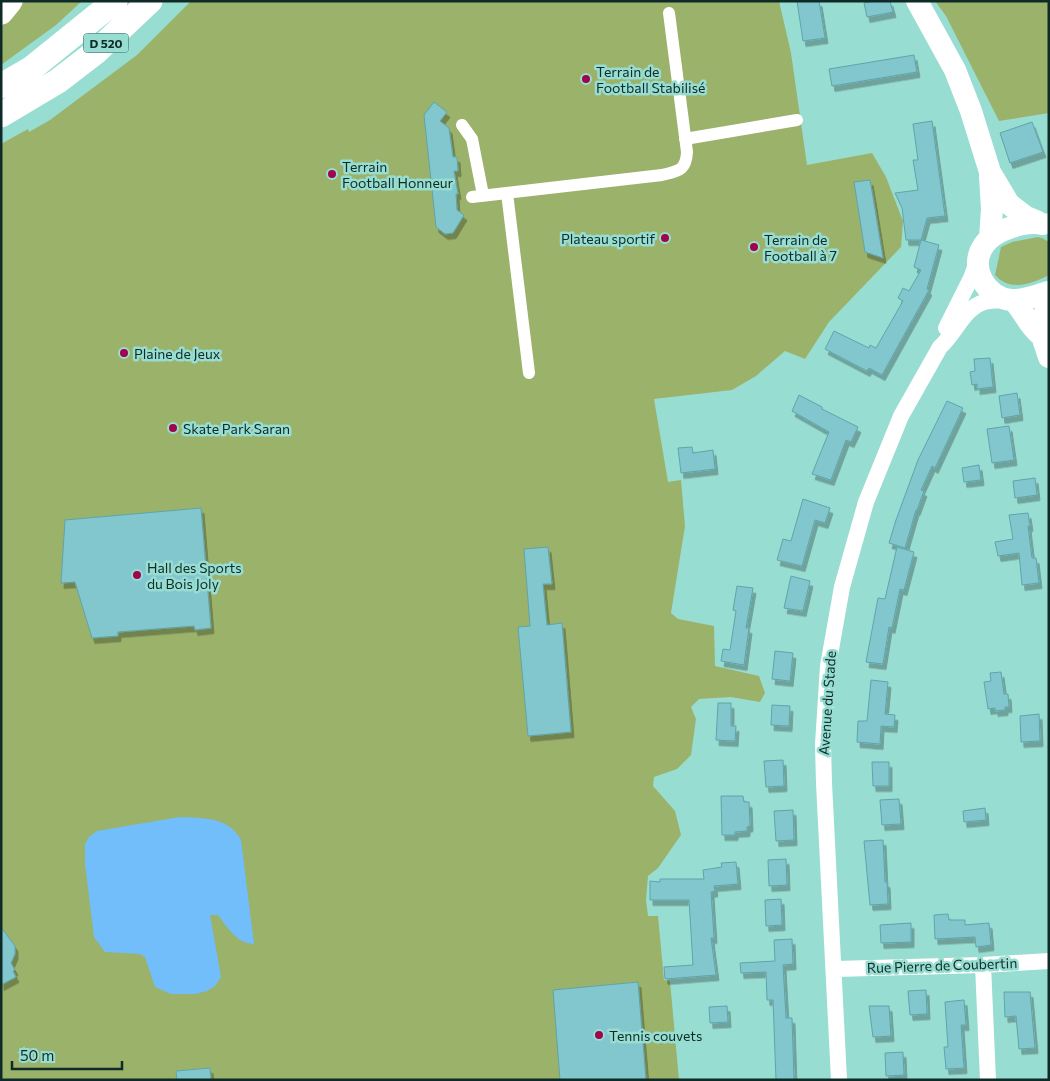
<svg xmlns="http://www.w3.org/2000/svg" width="1050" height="1081" font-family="Commissioner,sans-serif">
<defs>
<filter id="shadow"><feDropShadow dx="3" dy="5.5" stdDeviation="0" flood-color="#0004"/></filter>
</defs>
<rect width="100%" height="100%" fill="#98ddd2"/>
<path fill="#9bb26a" d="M25 1H82L56 25 1 65V27Z
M191 1H779L791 53 807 165 872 153 886 177 903 221 901 247 829 322 805 359 785 351 756 376 732 390 654 399 668 482 681 480 685 526 671 613 678 619 714 626 715 666 759 676 765 693 760 702 731 697 699 699 691 707 696 719 691 755 677 769 654 777 653 786 675 811 681 835 658 868 648 876 646 900 648 916H658L664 980 670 981 679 1080H1V144L28 129 29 132 50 120 137 55Z
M935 1H1049V113L999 121 946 16Z
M1038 237 1042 238 1049 242V275C1031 284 1010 292 995 275L1001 247 1012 242Z"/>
<path fill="#71befa" d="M180 817C203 818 229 817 241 840L254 944C236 943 228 928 218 915H210L221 977 215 986 207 991 195 994H171L155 987 145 957 140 954 105 952 94 937 85 864V844L89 837 97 831Z"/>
<path fill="#82c7ce" stroke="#5ea4aa" filter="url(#shadow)" d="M797 1H819L825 38 803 41Z
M874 1H890L893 12 867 17 864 3Z
M914 55 917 72 832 86 829 69Z
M434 102 447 112 440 121 449 128 453 157H457L458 171H454L458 194H456L457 210 464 215 453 233 445 234 436 227 424 115Z
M932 121 945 216 927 218 921 240H906L902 208 895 193 918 190 913 160H918L913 124Z
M1032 122 1043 152 1010 163 1000 133Z
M870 180 873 197 883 258 865 252 854 182Z
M921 240 939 245 927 289 929 290 882 375 869 368 867 371 825 349 834 331 869 348 870 345 876 348 903 301 898 298 903 288 909 291 921 270 914 267Z
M990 358 993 387 977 389V384L972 385 970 372 975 371 974 359Z
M1017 393 1020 415 1002 418 999 396Z
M799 395 822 407V409L858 427 851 442 846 440 831 480 812 474 829 432 792 411Z
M947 401 963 408 935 468 932 466 921 490 924 491 917 510H916L905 548 889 543 896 520 918 460Z
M1009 426 1014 460 992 463 987 429Z
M692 447 693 453 713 450 715 469 681 473 678 448Z
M979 465 981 480 964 482 962 468Z
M1035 478 1037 495 1015 498 1013 481Z
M803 499 830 508 825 523 815 520 802 566 777 560 783 539 791 541Z
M201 508 211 628 195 630 194 626 118 632V636L92 638 75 582 61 583 65 520Z
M1028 513 1030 526H1028L1032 558H1036L1039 583 1022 585 1019 553 998 556 995 542 1013 539 1009 515Z
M548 547 552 584H543L547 625 562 623 571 732 528 736 518 627 530 626 524 549Z
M897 547 914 552 904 590 900 589 892 628 889 627 883 664 866 662 878 598 885 599Z
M791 576 810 581 803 611 784 608Z
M737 586 753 588 746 628H749L744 665 721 661 723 649 730 650 736 611 733 610Z
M775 651 793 653 790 681 772 679Z
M1001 672 1004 694H1008L1009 707H1005V710L995 711V708L988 709 984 682 991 681 990 673Z
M871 680 888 682 885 714 895 715 894 727 881 726 880 744 857 742 858 721H867Z
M718 703H731V726H736L735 741 716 740Z
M772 705 790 706 789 726 771 725Z
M1039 714 1040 741 1021 742 1020 716Z
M783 760 784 786 766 787 764 761Z
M872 762H889V786H873Z
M721 796H743L744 802H749L750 826 747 827V831L735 832V835H722Z
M899 799 901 824 882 825 880 800Z
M985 808 986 820 964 822 963 811Z
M793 810 794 840 776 841 774 811Z
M883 840 885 882H887L888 904 870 905 864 841Z
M786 859 787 885 769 886 768 860Z
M736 862 738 884 714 886 715 891 711 892 714 938H711L716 975 665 979 664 967 693 965 689 900H650V881L660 882V879H704L703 870 722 867 721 863Z
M781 899 782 925 766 926 765 900Z
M948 914 949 920H965V925L989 923 991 945 976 947 975 937 935 939 934 915Z
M911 923V942L881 943 880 925Z
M1 927 15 946V954L11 963 15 970 13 971 16 977 1 985Z
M792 939 793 964 783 965 786 1018H792L794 1080H776L773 1000H767L766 972 741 973 740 963 775 961 774 940Z
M638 982 646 1080H560L553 990Z
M926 990 927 1014 910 1015 908 991Z
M1004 992H1030L1035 1048 1019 1049 1016 1016 1005 1017Z
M964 1000 966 1025H961L964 1068 946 1069 944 1047H948L945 1002Z
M727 1006 728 1022 710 1023 709 1007Z
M869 1006H889L891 1036 873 1037Z
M903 1052 904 1075 886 1076 885 1053Z
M210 1068 211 1080H177L176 1071Z"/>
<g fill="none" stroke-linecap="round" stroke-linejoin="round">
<path stroke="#fff" stroke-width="12" d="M462 125 472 139 483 195
M685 139 797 120
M507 193 529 373
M472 197 662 175C678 171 686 171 687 152L669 13"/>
<path stroke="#fff" stroke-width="16" d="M946 328 971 278 978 260
M983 965 988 1080
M835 969 983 965 1049 961
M839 1080 824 783 823 744 828 666 842 587 866 502 901 416 940 347C955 334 964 308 984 302 992 300 1001 300 1008 300"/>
<path stroke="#fff" stroke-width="22" d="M917 1 955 70 971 111 990 172 1009 204 1026 217 1038 222
M1043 224C1026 220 994 230 984 245 968 267 986 298 1011 300 1023 301 1037 295 1049 292
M990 238 992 209 990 176
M1048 292 1042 336 1049 357
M1013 300C1024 311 1029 327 1042 336"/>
<path stroke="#fff" stroke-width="25" d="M1 12 10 1
M1 86 32 68 115 1
M1 115 58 81 97 51 150 1"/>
</g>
<g fill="#9e054c" stroke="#98ddd2" stroke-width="2">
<circle cx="586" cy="79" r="5"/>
<circle cx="332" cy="174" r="5"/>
<circle cx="665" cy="238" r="5"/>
<circle cx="754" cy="247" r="5"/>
<circle cx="124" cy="353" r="5"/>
<circle cx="173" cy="428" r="5"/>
<circle cx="137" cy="575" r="5"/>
<circle cx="599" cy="1035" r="5"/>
</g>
<g text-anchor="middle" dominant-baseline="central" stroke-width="5" stroke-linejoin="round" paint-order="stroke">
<rect fill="#98ddd2" stroke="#37605a" stroke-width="1" x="83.5" y="33.5" width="45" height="19" rx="4"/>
<g font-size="12" font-weight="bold" fill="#0e2b27">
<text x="106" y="43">D 520</text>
</g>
<g font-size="14" fill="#0e2b27" stroke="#98ddd2" text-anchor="start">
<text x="596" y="71">Terrain de<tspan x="596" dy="16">Football Stabilisé</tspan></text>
<text x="342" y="166">Terrain<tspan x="342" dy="16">Football Honneur</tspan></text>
<text x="655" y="238" text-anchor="end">Plateau sportif</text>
<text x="764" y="239">Terrain de<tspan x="764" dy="16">Football à 7</tspan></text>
<text x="134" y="353">Plaine de Jeux</text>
<text x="183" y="428">Skate Park Saran</text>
<text x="147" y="567">Hall des Sports<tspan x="147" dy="16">du Bois Joly</tspan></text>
<text x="609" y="1035">Tennis couvets</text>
</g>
<g font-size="14" fill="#0e2b27" stroke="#98ddd2">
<text transform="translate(827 703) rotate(-86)">Avenue du Stade</text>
<text transform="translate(942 965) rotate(-2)">Rue Pierre de Coubertin</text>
</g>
</g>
<rect width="1050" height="1081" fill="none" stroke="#0e2b27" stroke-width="5"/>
<path d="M12 1061v8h110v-8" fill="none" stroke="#0e2b27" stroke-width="2.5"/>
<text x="20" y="1061" font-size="15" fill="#0e2b27" stroke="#98ddd2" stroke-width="4" paint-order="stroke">50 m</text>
</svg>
